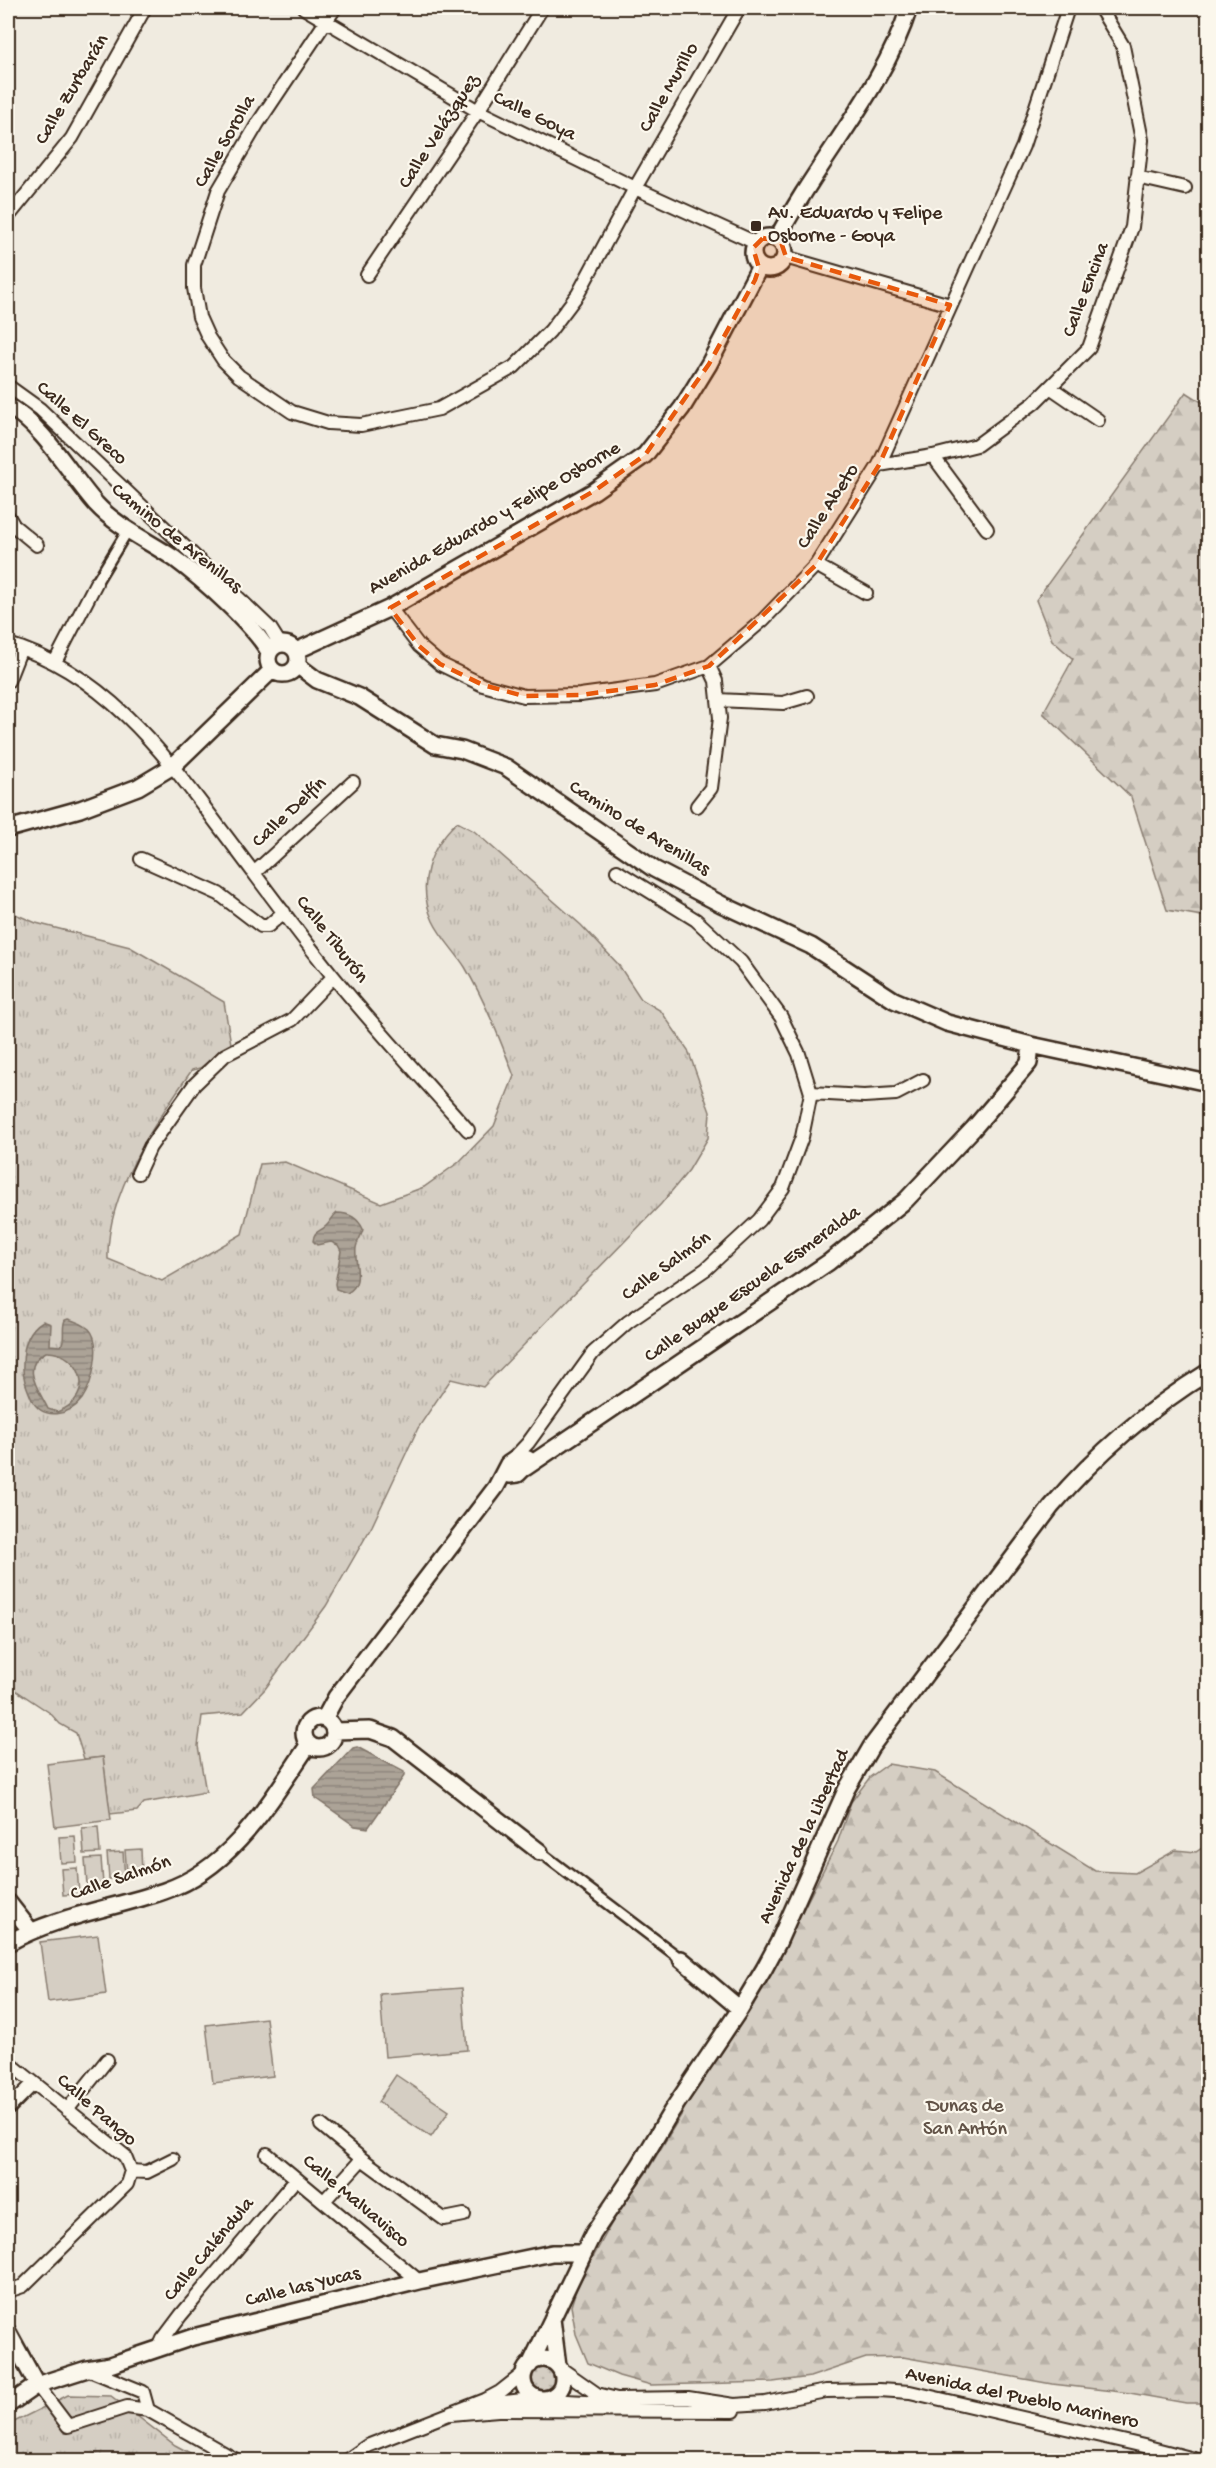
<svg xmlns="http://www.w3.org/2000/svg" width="1216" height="2468" font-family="'Gochi Hand',sans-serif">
<defs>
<pattern id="grass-tufts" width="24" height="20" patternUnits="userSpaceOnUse" patternTransform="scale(1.5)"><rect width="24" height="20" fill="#d5cec3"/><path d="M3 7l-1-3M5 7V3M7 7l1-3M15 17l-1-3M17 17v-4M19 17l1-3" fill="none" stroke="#b8b1a7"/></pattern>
<pattern id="forest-firs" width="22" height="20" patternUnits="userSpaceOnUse" patternTransform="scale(1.5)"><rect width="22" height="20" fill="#d5cec3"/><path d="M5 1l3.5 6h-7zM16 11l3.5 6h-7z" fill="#b8b1a7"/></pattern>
<pattern id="park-dots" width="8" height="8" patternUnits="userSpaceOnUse" patternTransform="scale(1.5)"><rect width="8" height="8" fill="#d5cec3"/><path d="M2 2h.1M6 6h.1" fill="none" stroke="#b8b1a7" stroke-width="1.8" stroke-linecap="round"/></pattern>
<pattern id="water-rules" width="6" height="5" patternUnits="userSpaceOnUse" patternTransform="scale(1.5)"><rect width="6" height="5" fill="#aca397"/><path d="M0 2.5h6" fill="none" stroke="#8d857b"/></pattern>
</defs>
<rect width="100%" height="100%" fill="#f0ebe0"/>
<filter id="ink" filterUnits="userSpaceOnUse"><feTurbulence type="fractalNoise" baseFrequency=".0167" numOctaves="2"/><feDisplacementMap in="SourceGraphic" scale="12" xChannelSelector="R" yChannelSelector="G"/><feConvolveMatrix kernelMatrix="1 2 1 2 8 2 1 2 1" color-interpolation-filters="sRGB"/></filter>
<g filter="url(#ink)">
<path fill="url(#grass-tufts)" stroke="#887c70" stroke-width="1.5" d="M457 822 474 831 581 925 618 964 641 999 661 1011 688 1050 710 1112 708 1138 689 1170 661 1204 483 1387 451 1379 418 1428 372 1526 326 1606 265 1689 243 1712 202 1716 198 1746 206 1792 144 1803 137 1811 110 1814 103 1757 84 1759 76 1733 60 1724 50 1713 8 1685V911L36 923 130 947 224 1002 231 1044 200 1068 192 1070C155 1122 106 1194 108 1259L162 1281 242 1234 260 1164 285 1162 381 1203 424 1187 459 1162 494 1126 514 1076C500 1039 485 1001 465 967 455 951 441 938 433 921 416 885 429 848 457 822Z
M68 2395 111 2396 175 2445 203 2460H8V2425Z"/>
<path fill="url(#forest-firs)" stroke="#887c70" stroke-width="1.5" d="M1186 392 1208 406V917L1167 910 1131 797 1043 713 1073 659 1052 640 1036 600Z
M888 1764 935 1772 1095 1871 1135 1873 1176 1850 1196 1852 1208 1844V2403H1186L1130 2393 1052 2384 903 2357 866 2358 810 2377 773 2382 693 2384 651 2385 619 2376 588 2363 576 2334 571 2306 577 2287 615 2217 646 2173 683 2112 690 2091 779 1957 838 1841 851 1802 870 1777Z"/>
<path fill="url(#park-dots)" stroke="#887c70" stroke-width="1.5" d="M531 2380a12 12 0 1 1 24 0a12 12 0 1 1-24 0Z"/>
<path fill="#d5cec3" stroke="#887c70" stroke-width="1.5" d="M103 1757 111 1820 55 1827 47 1764Z
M98 1827 100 1853 84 1854 82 1828Z
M75 1836 77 1862 61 1863 59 1837Z
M141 1849 142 1874 127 1875 125 1850Z
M123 1852 125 1878 109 1879 107 1853Z
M101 1858 103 1884 87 1885 85 1859Z
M77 1868 79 1894 63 1895 61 1869Z
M98 1935 106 1994 48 2002 40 1942Z
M462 1988 467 2050 385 2057 380 1994Z
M266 2018 273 2076 213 2083 206 2025Z
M396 2075 449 2111 431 2137 378 2102Z"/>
<path fill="url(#water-rules)" stroke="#7f7367" stroke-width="1.5" fill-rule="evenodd" d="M337 1213C350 1213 358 1218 363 1229 362 1236 357 1241 356 1248 354 1264 365 1284 347 1293L336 1289 335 1284 341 1251 338 1245 331 1242 317 1245 313 1241C314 1230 320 1232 326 1226 331 1222 331 1217 337 1213Z
M68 1319C75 1321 84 1325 89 1329 103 1343 92 1385 82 1399 69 1416 43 1421 32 1400 27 1388 22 1377 23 1364 23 1347 28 1330 43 1321L51 1324 50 1345 61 1346C66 1338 61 1329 65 1320ZM46 1352C81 1351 98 1397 57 1412L48 1409C39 1390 19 1366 46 1352Z
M357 1747 404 1772V1776L368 1828 355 1826 315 1798 314 1789 353 1748Z"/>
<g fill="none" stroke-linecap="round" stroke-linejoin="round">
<g stroke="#3b2a1e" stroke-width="14">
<path id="pedestrian" d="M96 583 128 530
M540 1852 681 1959"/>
</g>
<g stroke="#3b2a1e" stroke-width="16">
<path id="minor" d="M304 8 478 111 635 188 756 243
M335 8 258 123 218 191 194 265V288L199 317 208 337 223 360 239 376 292 412 328 423 361 425 439 409 514 367 550 331 578 294 635 188 739 8
M1137 177 1185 188
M8 217 72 138 145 8
M785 257 950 305
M367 275 478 111 542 8
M8 386 40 409 270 628 280 644
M1050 387 1098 420
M933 456 987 529
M879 465 933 456 977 445 1034 403 1089 348 1132 227 1142 140 1123 46 1100 8
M8 516 14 526 37 545
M816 565 866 593
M390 608 419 646 440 664 483 685 524 696 580 695 655 685 709 666 763 620 816 565 879 465 1023 146 1068 8
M8 644C101 671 161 749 217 824 256 875 293 927 333 976 376 1029 423 1079 468 1130
M55 662 96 583
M8 681 21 648
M718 700 783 703 807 696
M697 806 711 788 720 718 716 681 709 666
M141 859 219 894 261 926H268L284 912
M254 873 353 782
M811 1093 864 1096 896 1094 923 1080
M138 1173 150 1147 194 1085 225 1055 292 1020 333 977
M512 1460 528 1443 593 1353 628 1322 706 1269 759 1220 783 1188 802 1137 811 1093 799 1054 781 1017 741 962 696 920 617 871
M8 2062 125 2156 131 2171 127 2184 23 2286 8 2291
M8 2109 34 2083
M67 2110 107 2060
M321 2125 362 2159 444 2219 464 2215
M267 2154 419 2281
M131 2171 147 2172 173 2159
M324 2201 362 2159
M158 2350 163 2339 181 2315 296 2179
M560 2368 597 2394 617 2399 688 2398 734 2405 765 2403 826 2391 879 2390 910 2392 1144 2446 1198 2460
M87 2369 143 2392 148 2410
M37 2385 68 2426 127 2407 148 2410 236 2460
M547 2399C568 2403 588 2400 608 2405
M489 2404 539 2398
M451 2414 498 2410 734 2411
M347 2460 367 2446 485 2400 500 2392 524 2373"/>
</g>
<g stroke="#3b2a1e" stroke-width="20">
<path id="tertiary" d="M753 253a16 16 0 1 1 32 0a16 16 0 1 1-32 0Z
M777 239C816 162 884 89 909 8
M8 406C45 428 68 472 96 504 118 528 149 541 175 559 202 579 253 624 269 652
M268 659a15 15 0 1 1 30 0a15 15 0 1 1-30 0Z
M296 651 390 608 594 491 645 455 682 408 709 364 760 266
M297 665 317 680 359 697 435 745 462 750 506 767 654 869 721 904 811 946 894 1000 947 1023 1031 1045 1208 1083
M8 829 80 809 138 787 173 766 272 670
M525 1468 829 1262 906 1200 973 1129 1029 1063 1031 1045
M304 1733a15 15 0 1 1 30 0a15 15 0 1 1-30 0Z
M324 1719 336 1697 496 1487 508 1464 520 1456 528 1459 527 1465 518 1474 510 1475 506 1468
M334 1731 370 1730 393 1738 540 1852
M8 1902 30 1930
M8 1943C55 1916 112 1909 164 1891 233 1868 270 1801 309 1744
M681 1959 740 2009
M552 2319 558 2366
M8 2332 37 2385
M523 2379a20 20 0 1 1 40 0a20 20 0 1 1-40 0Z
M530 2365 593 2234 639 2166 671 2112 740 2009 764 1969 778 1943 846 1790 871 1747 1051 1507C1097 1453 1148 1409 1208 1372
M8 2405 37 2385 87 2369 110 2365 193 2337 419 2281 552 2253H583"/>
</g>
<use href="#pedestrian" stroke="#fbf7ec" stroke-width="9"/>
<use href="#minor" stroke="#fbf7ec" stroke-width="12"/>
<use href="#tertiary" stroke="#fbf7ec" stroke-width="15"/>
</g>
</g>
<path fill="#e8590c" fill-opacity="0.2" stroke="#e8590c" stroke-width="4.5" stroke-dasharray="12 8" stroke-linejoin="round" d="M763 238 781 242 786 257 950 305 879 465 816 565 709 666 655 685 580 695 524 696 483 685 440 664 419 646 390 608 594 491 645 455 709 364 755 280 759 268 753 248Z"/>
<rect fill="#3b2a1e" stroke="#fbf7ec" stroke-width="2" x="750" y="220" width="12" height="12" rx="3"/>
<g text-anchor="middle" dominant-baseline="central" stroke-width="4.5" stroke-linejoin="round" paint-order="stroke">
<g font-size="20" fill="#3b2a1e" stroke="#fbf7ec">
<text transform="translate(670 88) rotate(-60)">Calle Murillo</text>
<text transform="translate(73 90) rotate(-59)">Calle Zurbarán</text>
<text transform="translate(534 117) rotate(26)">Calle Goya</text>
<text transform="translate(440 132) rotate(-57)">Calle Velázquez</text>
<text transform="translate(226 142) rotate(-60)">Calle Sorolla</text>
<text transform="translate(1087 290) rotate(-69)">Calle Encina</text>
<text transform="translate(81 424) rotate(42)">Calle El Greco</text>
<text transform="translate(829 507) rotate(-57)">Calle Abeto</text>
<text transform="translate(495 519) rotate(-30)">Avenida Eduardo y Felipe Osborne</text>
<text transform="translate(176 539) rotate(39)">Camino de Arenillas</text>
<text transform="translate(290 813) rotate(-43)">Calle Delfín</text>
<text transform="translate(639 829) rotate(32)">Camino de Arenillas</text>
<text transform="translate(331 940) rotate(52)">Calle Tiburón</text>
<text transform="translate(667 1267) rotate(-36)">Calle Salmón</text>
<text transform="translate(753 1285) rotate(-35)">Calle Buque Escuela Esmeralda</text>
<text transform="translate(805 1837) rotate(-65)">Avenida de la Libertad</text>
<text transform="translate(121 1879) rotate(-19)">Calle Salmón</text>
<text transform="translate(96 2111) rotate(41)">Calle Pango</text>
<text transform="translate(355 2202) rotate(40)">Calle Malvavisco</text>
<text transform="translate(210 2250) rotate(-50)">Calle Caléndula</text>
<text transform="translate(303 2288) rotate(-14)">Calle las Yucas</text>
<text transform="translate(1022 2399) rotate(12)">Avenida del Pueblo Marinero</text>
</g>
<g font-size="20" fill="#3b2a1e" stroke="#fbf7ec" text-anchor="start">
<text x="768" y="214">Av. Eduardo y Felipe<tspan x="768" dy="23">Osborne - Goya</tspan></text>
</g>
<g font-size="20" fill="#625347" stroke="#fbf7ec">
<text x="965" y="2107">Dunas de<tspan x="965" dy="23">San Antón</tspan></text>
</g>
</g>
<rect width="1216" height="2468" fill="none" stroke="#fbf7ec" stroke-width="30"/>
<rect x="15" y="15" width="1186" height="2438" fill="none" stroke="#3b2a1e" stroke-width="2" filter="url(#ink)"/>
</svg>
